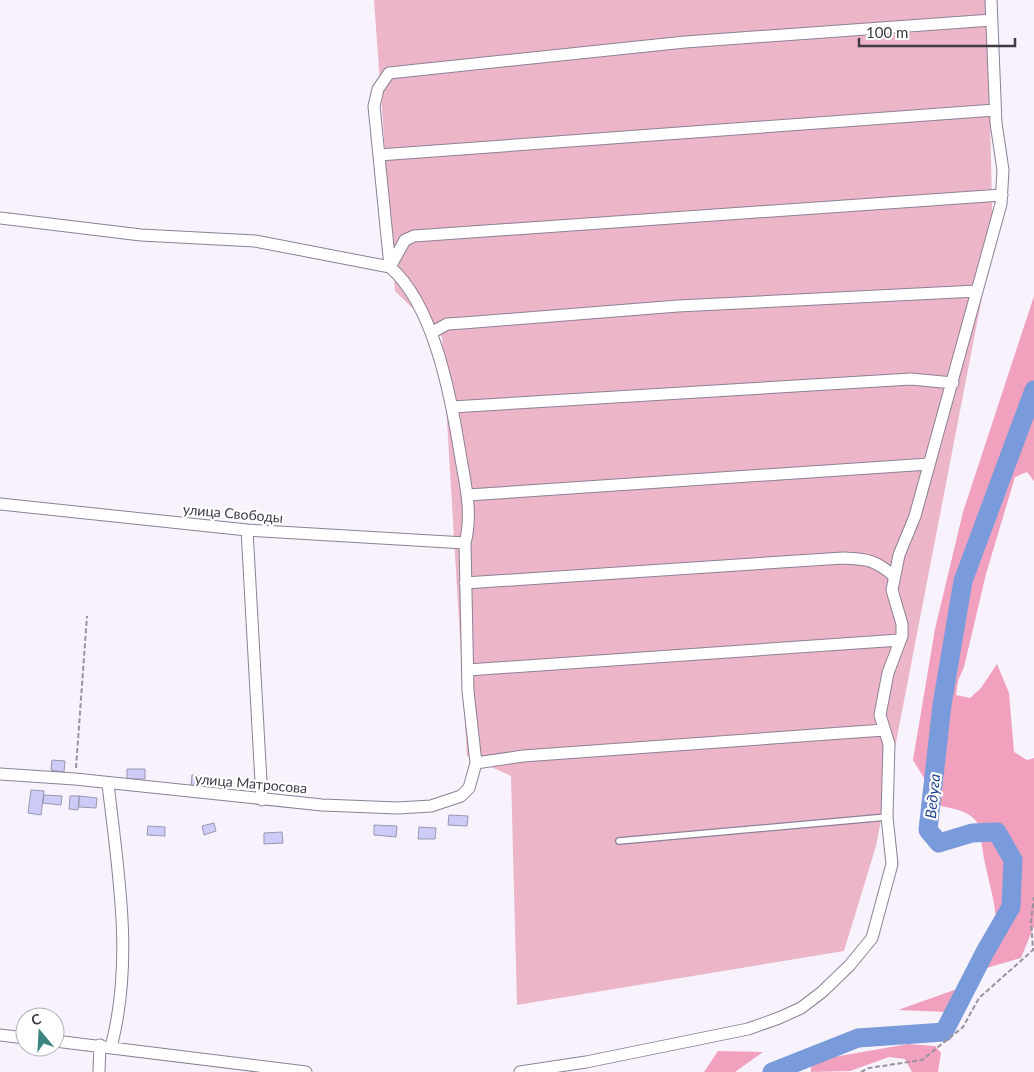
<svg xmlns="http://www.w3.org/2000/svg" width="1034" height="1072" font-family="Lato,sans-serif">
<rect width="100%" height="100%" fill="#f8f2fc"/>
<path fill="#ecb6c8" d="M374 0H987L993 240 876 846 844 951 517 1005 511 776 467 756 442 337 395 291Z"/>
<path fill="#f1a0be" d="M1034 296V481L1027 472 1015 477 986 574 964 667 958 681 956 695 970 698 981 688 997 664 1009 693 1014 752 1027 760 1034 758V926L1021 958 983 969C1011 930 987 888 982 846 980 837 983 828 976 821 967 810 954 809 941 806L913 760 935 629 963 512Z
M957 989 947 1012 898 1010Z
M908 1044 935 1046 941 1053 938 1072H912L905 1059 889 1057 850 1071 811 1072V1066L828 1058Z
M718 1051 763 1052 735 1072H704Z"/>
<g fill="none" stroke-linecap="round" stroke-linejoin="round">
<path stroke="#799bdc" stroke-width="19" d="M772 1072 858 1038 944 1032 985 952 1011 907 1013 860 997 832 972 833 939 843 928 830 942 705 963 581 1034 390"/>
</g>
<path fill="#cdccf9" stroke="#9897b0" d="M52 760 65 761 64 772 51 770Z
M127 769H145V779H127Z
M192 775 209 777 208 787 191 785Z
M31 790 44 791 41 815 28 813Z
M44 795 62 796 61 805 43 803Z
M70 796H79L78 810 69 809Z
M79 796 97 798 96 808 79 807Z
M449 815 468 816 467 826 448 825Z
M214 823 216 831 204 835 202 826Z
M374 825 397 826 396 837 374 835Z
M148 826 165 827V836L147 835Z
M419 827 436 828 435 839H418Z
M282 832 283 843 264 844V833Z"/>
<g fill="none" stroke-linecap="round" stroke-linejoin="round">
<g stroke="#8d8097" stroke-width="8">
<path id="service" d="M619 841 887 817"/>
</g>
<g stroke="#8d8097" stroke-width="13">
<path id="minor" d="M379 155 995 110
M0 218 141 235 255 241 390 267
M390 267 405 240 414 236 1002 195
M431 333 447 324 463 323 678 306 977 291
M452 407 911 379 953 383
M468 495 929 464
M0 504 247 530 465 543
M247 530 262 800
M465 583 843 558C868 559 875 560 894 576
M468 670 900 640
M476 763 523 756 884 730
M0 774 75 779 322 805 398 808 431 806 461 796 469 788 476 763 468 691 465 543C473 513 465 483 460 453 451 397 434 305 390 267L374 106 378 89 389 73 685 42 992 20
M108 784C118 871 134 961 111 1047
M0 1035 25 1038
M55 1041 306 1072
M99 1072 100 1045
M520 1072 586 1062 748 1029 779 1018 801 1008 822 992 850 965 872 938 892 864 887 817 889 744 880 715 888 673 902 636V624L892 590 899 555 915 516 1001 204 1003 170 996 123 991 0"/>
</g>
<path stroke="#99939d" stroke-width="2" stroke-dasharray="5 2.5" stroke-linecap="butt" d="M76 768 87 616
M861 1072 869 1068 922 1060 963 1027 979 998 1033 950 1031 921 1034 897"/>
<use href="#service" stroke="#fff" stroke-width="5.5"/>
<use href="#minor" stroke="#fff" stroke-width="11"/>
</g>
<g text-anchor="middle" dominant-baseline="central" stroke-width="4.5" stroke-linejoin="round" paint-order="stroke">
<g font-size="14" fill="#3f3a44" stroke="#fff">
<text transform="translate(233 513) rotate(5)">улица Свободы</text>
<text transform="translate(251 783) rotate(5)">улица Матросова</text>
</g>
<g font-size="15" font-style="italic" fill="#214490" stroke="#fff">
<text transform="translate(932 796) rotate(-84)">Ведуга</text>
</g>
</g>
<g transform="translate(40 1032) rotate(342)"><circle r="24" fill="#ffffff" stroke="#b2b0b4"/>
<path d="M0-4L9 19L0 12L-9 19Z" fill="#3c8482"/>
<text y="-8" font-size="14" font-weight="bold" text-anchor="middle" fill="#3f3a44">С</text>
</g>
<path d="M859 38v8h156v-8" fill="none" stroke="#3f3a44" stroke-width="2.5"/>
<text x="866" y="38" font-size="15" fill="#3f3a44" stroke="#ffffff" stroke-width="4" paint-order="stroke">100 m</text>
</svg>
